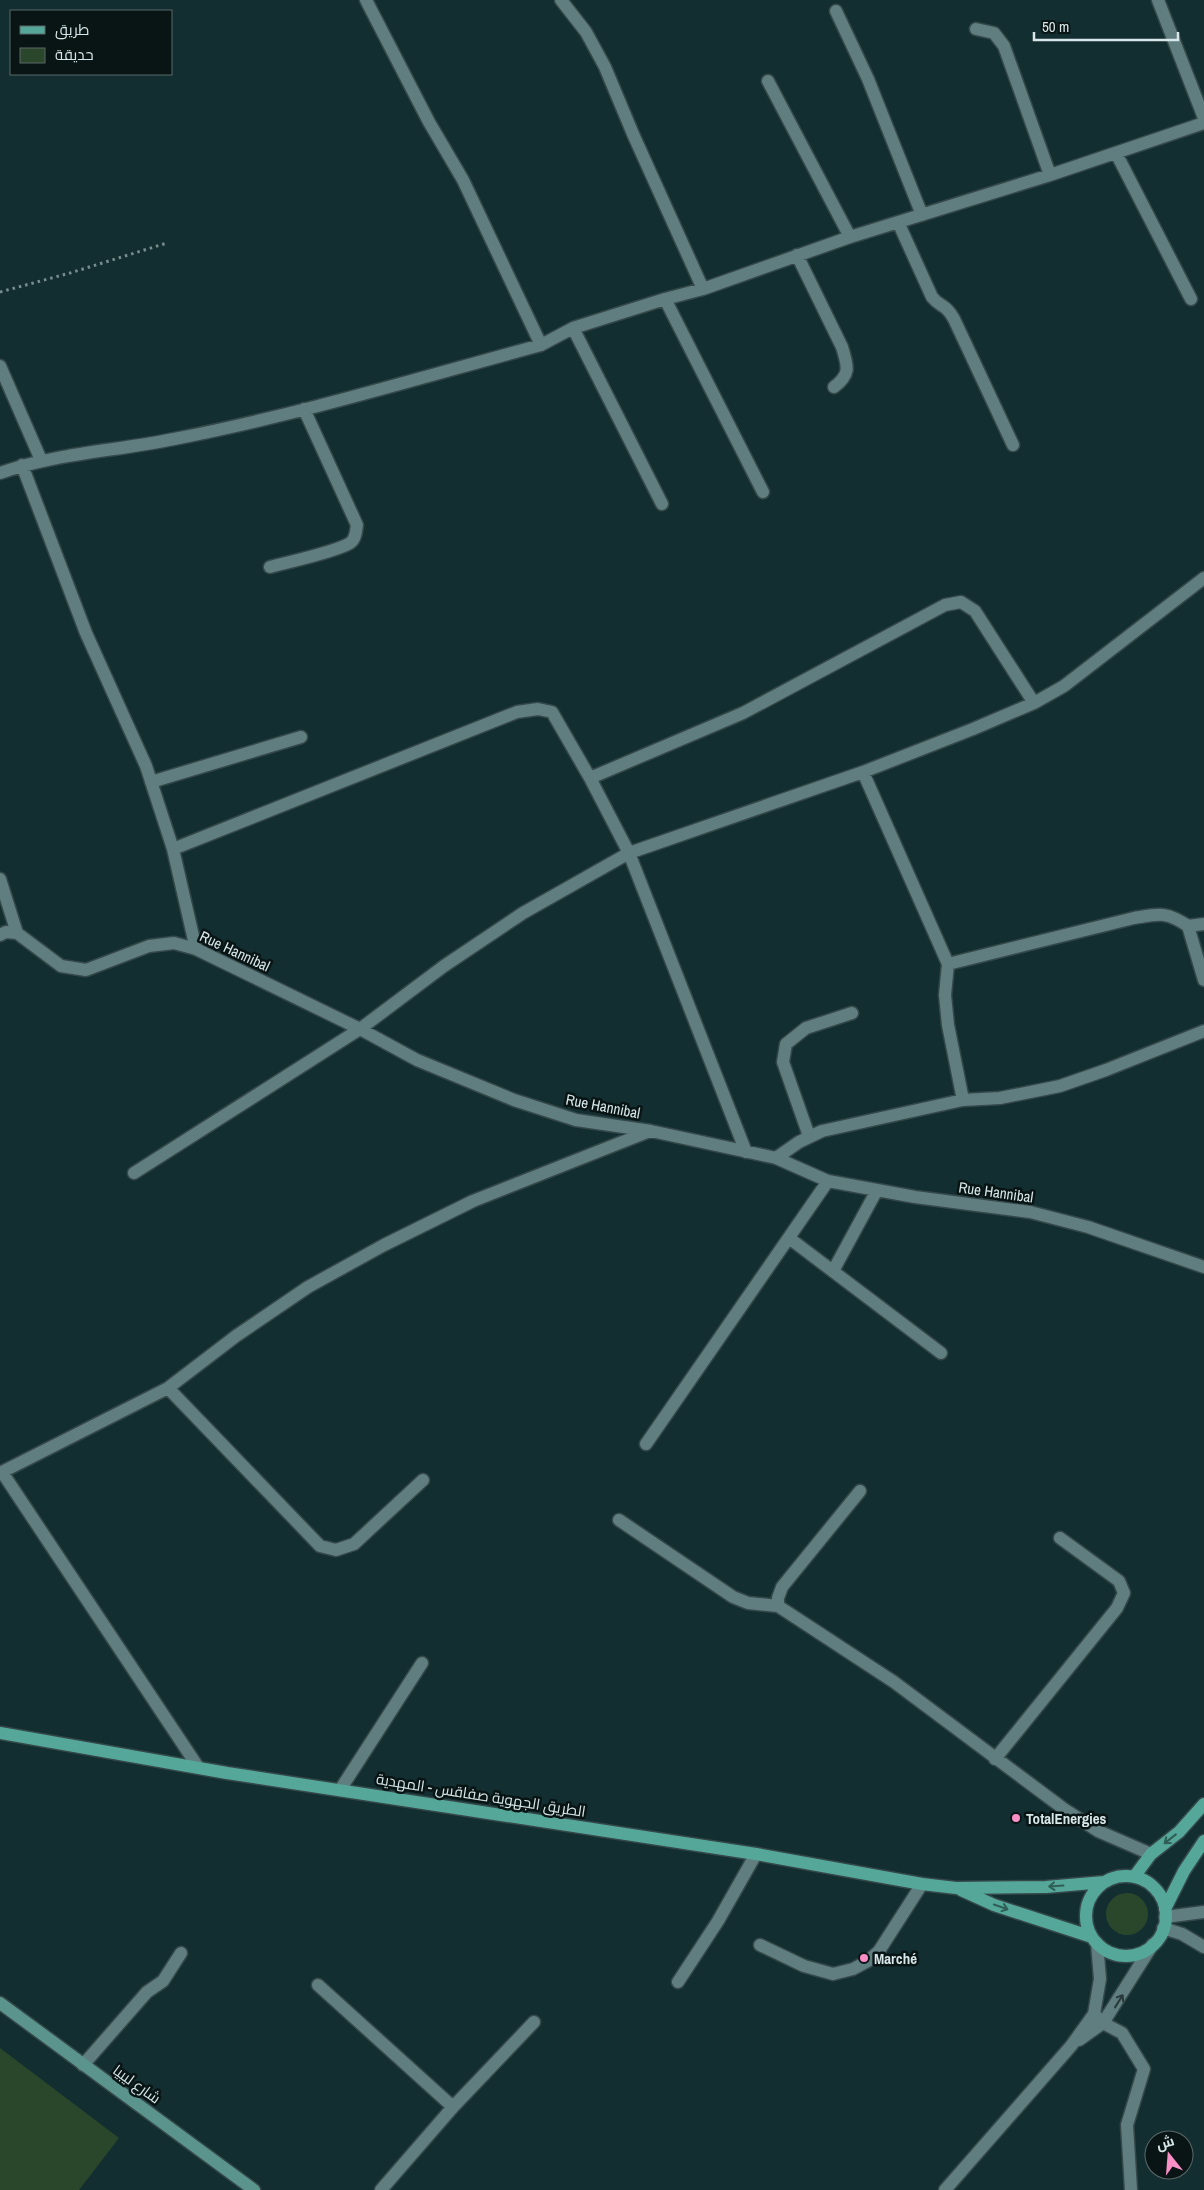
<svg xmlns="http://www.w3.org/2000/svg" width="1204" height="2190" font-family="'Archivo Narrow',Cairo,sans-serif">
<rect width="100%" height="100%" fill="#132e30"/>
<path fill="#2a472c" d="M1106 1914a21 21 0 1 1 42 0a21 21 0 1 1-42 0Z
M0 2048 119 2138 79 2190H0Z"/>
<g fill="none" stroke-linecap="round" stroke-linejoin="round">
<g stroke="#34484a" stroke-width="15">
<path id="minor" d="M366 0 429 122 463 180 541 345
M561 0 586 32 605 67 633 134 703 289
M1158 0 1204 118
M836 11 868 79 922 215
M976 29 994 33 1004 46 1050 175
M768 81 850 237
M1116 153 1191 299
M898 222 932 297C941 308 945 303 954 319L1013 445
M797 255 842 347C848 367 851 374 834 387
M665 299 763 492
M573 328 662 504
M0 366 41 460
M22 465 86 633 146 766 173 849 196 949
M0 473C57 453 116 451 174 439 298 415 419 378 541 345L573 328 665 299 703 289 850 237 1050 175 1204 123
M270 567C288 562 336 552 350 543 356 539 356 531 357 525L304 409
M863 772 948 964 945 995 948 1025 963 1100
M590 778 743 713 945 605 961 602 975 611 1034 703
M151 782 301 737
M173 849 517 712 538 709 552 712 590 778 629 853 746 1152
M0 879 17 933
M1188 926 1204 980
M0 935 6 932 17 933 61 966 86 970 149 946 174 943 196 949 360 1029 417 1060 514 1100 576 1120 651 1131 776 1158 828 1181 915 1197 1030 1212 1088 1227 1204 1267
M948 964 1134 918C1159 914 1166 911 1188 926L1204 924
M809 1136 783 1062 786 1044 806 1028 852 1013
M776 1158 799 1142 822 1131 963 1100 1000 1098 1060 1086 1106 1070 1204 1031
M134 1173 360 1029 444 966 523 913 629 853 863 772 973 729 1034 703 1064 686 1204 578
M789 1238 941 1353
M833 1271 877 1190
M168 1388 320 1546 336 1550 354 1544 423 1480
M646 1444 828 1181
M619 1520 733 1597 748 1603 778 1606 894 1682 1064 1809 1098 1831 1151 1854
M778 1606V1598L782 1587 860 1491
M995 1759 1117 1608 1124 1593 1119 1581 1060 1538
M198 1767 2 1472 168 1388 236 1336 308 1287 384 1245 473 1201 650 1131
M340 1790 422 1663
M1165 1917 1204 1912
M1163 1928 1182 1934 1204 1947
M760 1945 804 1966 833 1974 853 1969 868 1961 879 1951 922 1884
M678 1982 718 1921 756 1854
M318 1985 453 2107
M1096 2016 1103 2023 1122 2033 1144 2069 1127 2125 1131 2190
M83 2065 147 1992 163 1981 181 1953
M381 2190 453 2107 534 2022"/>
</g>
<g stroke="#34484a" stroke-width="15">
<path id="tertiary" d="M1079 2040 1103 2023 1153 1944
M945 2190 1071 2046 1094 2014 1100 1979 1097 1943"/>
</g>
<g stroke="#34484a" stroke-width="15">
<path id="secondary" d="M0 2003 254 2190"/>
</g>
<g stroke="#34484a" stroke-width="15">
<path id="primary" d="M0 1733 227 1773 756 1854 922 1884 956 1888 1046 1887 1104 1882
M1086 1916a40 40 0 1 1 80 0a40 40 0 1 1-80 0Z
M1134 1877 1151 1854 1179 1832 1204 1804
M961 1890 994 1905 1092 1937
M1165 1909 1184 1871 1204 1841"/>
</g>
<path stroke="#788d8f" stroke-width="3" stroke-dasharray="2.5 4" stroke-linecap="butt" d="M0 292 70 273 167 243"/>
<use href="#minor" stroke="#607d80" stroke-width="12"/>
<use href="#tertiary" stroke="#607d80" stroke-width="12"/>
<use href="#secondary" stroke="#5b938d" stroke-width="12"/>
<use href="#primary" stroke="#55a899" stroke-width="12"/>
</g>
<defs><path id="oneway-shaft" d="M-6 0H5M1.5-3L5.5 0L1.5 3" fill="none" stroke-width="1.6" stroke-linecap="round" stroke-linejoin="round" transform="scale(1.25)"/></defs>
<g stroke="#2f5e57">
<use href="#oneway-shaft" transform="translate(1170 1839) rotate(142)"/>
<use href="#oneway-shaft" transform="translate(1056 1886) rotate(176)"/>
<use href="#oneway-shaft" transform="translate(1001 1907) rotate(19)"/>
</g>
<use stroke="#27393a" href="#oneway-shaft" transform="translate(1119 2001) rotate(-58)"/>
<g fill="#fa8fc8" stroke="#091415" stroke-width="2">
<circle cx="1016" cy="1818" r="5"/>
<circle cx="864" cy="1958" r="5"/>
</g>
<g text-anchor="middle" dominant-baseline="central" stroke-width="5" stroke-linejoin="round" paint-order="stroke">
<g font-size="15" fill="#d7e6e8" stroke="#091415">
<text transform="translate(235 951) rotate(25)">Rue Hannibal</text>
<text transform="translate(603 1106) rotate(11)">Rue Hannibal</text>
<text transform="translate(996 1192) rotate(8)">Rue Hannibal</text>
<text transform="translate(481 1795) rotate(9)">الطريق الجهوية صفاقس - المهدية</text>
<text transform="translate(137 2084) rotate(36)">شارع ليبيا</text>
</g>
<g font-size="15" font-weight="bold" fill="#d7e6e8" stroke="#091415" text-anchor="start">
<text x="1026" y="1818">TotalEnergies</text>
<text x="874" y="1958">Marché</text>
</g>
</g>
<rect x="10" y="10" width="162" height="65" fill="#091415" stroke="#5b6869"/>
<rect x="20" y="26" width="25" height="8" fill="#55a899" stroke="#5b6869"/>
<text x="55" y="35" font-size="15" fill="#d7e6e8">طريق</text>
<rect x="20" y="48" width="25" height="15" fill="#2a472c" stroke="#5b6869"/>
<text x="55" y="60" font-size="15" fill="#d7e6e8">حديقة</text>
<g transform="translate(1169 2155) rotate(343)"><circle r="24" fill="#091415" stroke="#5b6869"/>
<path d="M0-4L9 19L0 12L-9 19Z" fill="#fa8fc8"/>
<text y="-8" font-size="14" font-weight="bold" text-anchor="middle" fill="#d7e6e8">ش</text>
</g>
<path d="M1034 32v8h144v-8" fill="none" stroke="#d7e6e8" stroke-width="2.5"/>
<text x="1042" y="32" font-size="15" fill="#d7e6e8" stroke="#091415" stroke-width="4" paint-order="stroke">50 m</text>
</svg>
